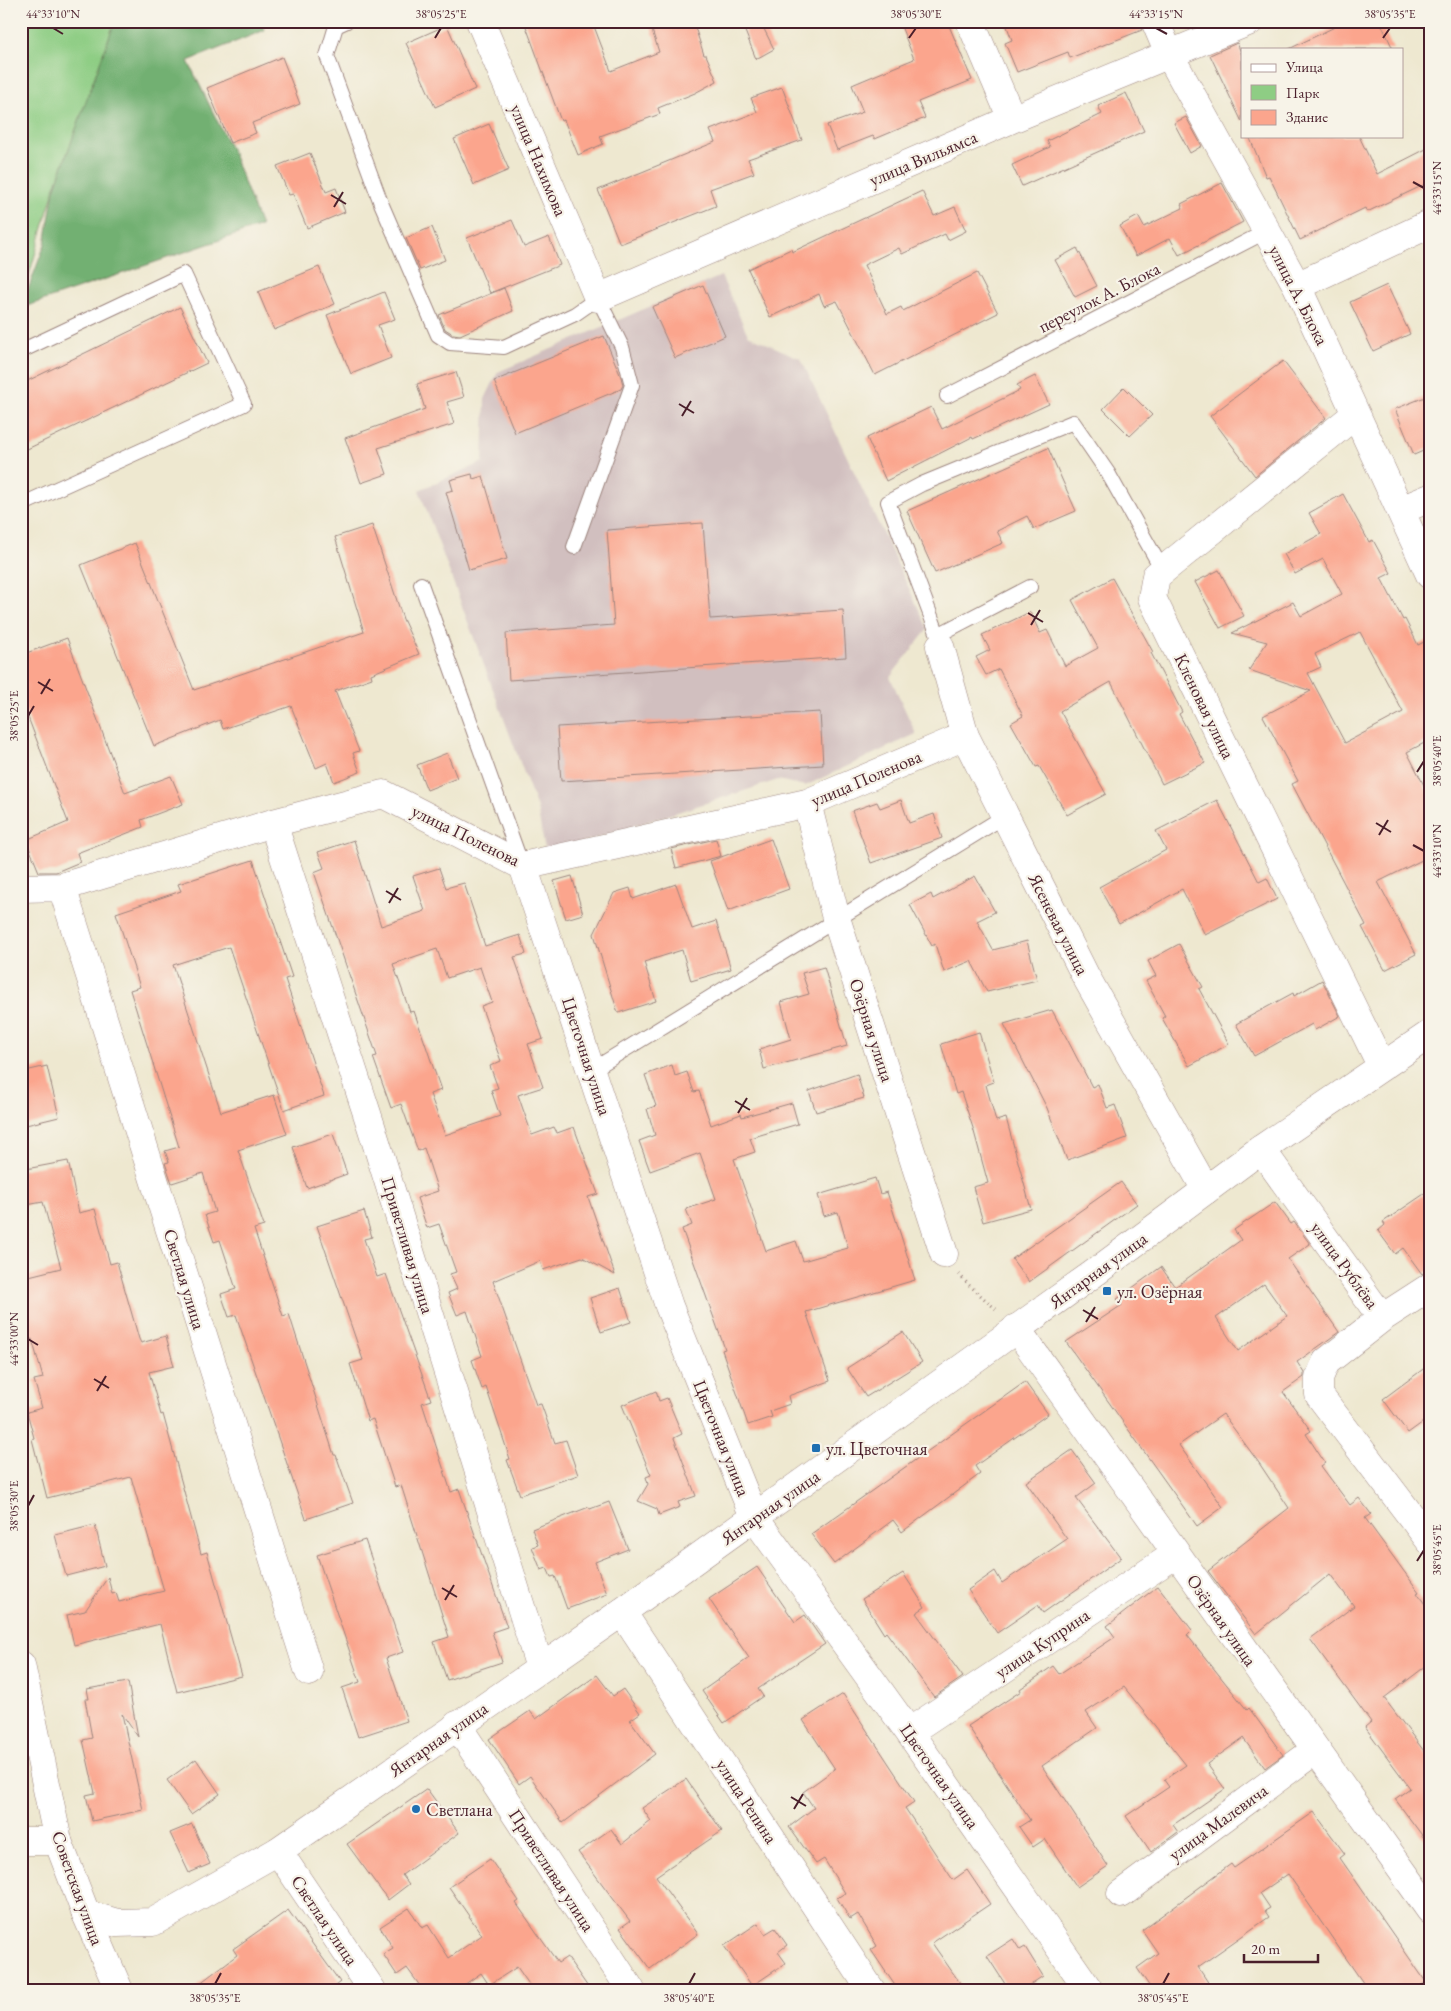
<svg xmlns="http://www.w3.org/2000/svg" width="1451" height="2011" font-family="'EB Garamond',serif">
<rect width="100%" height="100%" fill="#f7f3e8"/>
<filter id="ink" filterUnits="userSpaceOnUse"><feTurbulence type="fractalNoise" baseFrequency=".02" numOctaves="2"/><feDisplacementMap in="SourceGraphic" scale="10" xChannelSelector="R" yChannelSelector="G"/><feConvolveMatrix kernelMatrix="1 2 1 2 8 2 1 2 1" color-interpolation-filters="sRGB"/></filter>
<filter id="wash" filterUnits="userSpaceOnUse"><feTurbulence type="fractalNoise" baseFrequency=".0096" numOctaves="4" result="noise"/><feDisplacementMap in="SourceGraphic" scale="20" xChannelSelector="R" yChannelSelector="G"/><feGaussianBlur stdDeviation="1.12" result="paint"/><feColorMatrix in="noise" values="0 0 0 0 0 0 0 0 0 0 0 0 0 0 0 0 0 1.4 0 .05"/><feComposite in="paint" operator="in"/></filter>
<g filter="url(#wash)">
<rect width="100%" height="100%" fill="#eee8d0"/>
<path fill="#d1bfbf" d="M721 276 748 335 801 359 928 629 890 677 916 734 805 786 778 780 546 854 537 808 419 490 483 462 485 399 498 372Z"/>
<path fill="#8ecd84" stroke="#6c7658" d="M21 21H115L54 190 21 303Z"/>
<path fill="#72b072" stroke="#5e684e" d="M115 21H258L265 30 188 61 232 151 261 226 21 308 45 244 54 190Z"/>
<g id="blocks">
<path fill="#fba58d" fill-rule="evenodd" d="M524 21H592L611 71 659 52 649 21H693L704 55H706L717 81 695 93 658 108 660 114 600 136 603 144 578 155 564 120 561 121Z
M741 21H760L774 49 756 59Z
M899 21H947L972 80 918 102 925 118 875 139 873 136 837 150 827 125 863 112 852 85 914 59Z
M1005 21H1140L1142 30 1070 58 1068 52 1017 72 1005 43 1012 40Z
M1347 21H1380L1393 49H1289Z
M447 25 475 89 435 107 406 43Z
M1237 43 1242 55V122L1210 55Z
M282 57 300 104 252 123 256 133 230 143 207 88Z
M782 87 802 140 748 159 754 173 710 189 716 206 620 244 598 190 715 142 710 130 757 112 751 98Z
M1126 93 1144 131 1022 186 1012 165 1050 147 1047 141 1102 114 1098 106Z
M1186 117 1202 146 1190 153 1174 123Z
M489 124 509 170 474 185 454 139Z
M1249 136H1359L1377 174 1430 147V182L1367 212 1365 208 1300 240 1269 176 1266 177Z
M310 153 326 192 336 188 345 212 307 228 293 194 289 195 277 166Z
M1222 183 1243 222 1179 255 1170 238 1136 256 1120 226 1138 216 1144 227 1183 208 1181 204Z
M922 191 934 216 955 207 966 231 948 240 945 234 902 254 899 248 864 265 887 314 901 307 903 311 977 273 998 313 875 375 837 301 824 306 819 294 770 317 748 269 791 249 792 252Z
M512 220 524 247 549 237 560 265 490 293 467 238Z
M432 227 445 260 420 270 406 238Z
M1077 248 1097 286 1075 297 1055 260Z
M319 267 335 304 274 330 258 292Z
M703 285 725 336 675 358 652 307Z
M1387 285 1410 334 1373 351 1350 302Z
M504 288 513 311 460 335 453 334 445 329 439 315Z
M384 292 395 319 378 325 391 358 351 374 327 315Z
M180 307 207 363 21 452V384Z
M604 336 621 377 623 385 621 389 515 433 494 381Z
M1283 361 1326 418 1255 476 1210 416Z
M456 372 464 397 447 402 454 424 378 448 387 474 361 483 345 438 425 409 417 384Z
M1035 376 1049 404 973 439 972 437 886 481 867 438 931 407 942 429 1020 390 1017 385Z
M1124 387 1152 415 1130 436 1103 409Z
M1430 395V448L1414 455 1395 409Z
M1048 448 1076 511 1034 529 1027 516 997 531 1003 543 935 573 907 511Z
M472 474 473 479 483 476 507 559 469 570 446 492 453 490 450 480Z
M1343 494 1369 542 1373 540 1391 573 1381 578 1403 620 1405 619 1418 645 1430 639V740L1407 752 1430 797V856L1378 882 1416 954 1385 970 1362 927 1366 925 1292 784 1298 781 1263 716 1311 691 1249 670 1267 642 1232 633 1293 602 1301 616 1342 594 1323 559 1295 574 1284 554 1321 534 1309 513ZM1360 632 1403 712 1345 743 1308 673 1321 667 1315 654Z
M703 523 710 619 843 610 846 657 509 680 506 633 614 625 607 530Z
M372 525 403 619 419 654 371 674 372 678 335 691 359 751 353 753 360 772 334 782 327 763 316 768 291 706 223 729 220 720 154 746 81 565 135 543 194 690 364 632 335 537Z
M1219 570 1244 616 1220 628 1195 582Z
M1112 578 1153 652 1151 653 1182 712 1179 714 1205 763 1162 784 1111 682 1060 711 1106 794 1067 815 1039 766 1036 767 1011 723 1023 716 999 669 986 675 976 657 990 650 982 635 1030 612 1040 633 1047 630 1065 666 1098 648 1072 600Z
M67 638 125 793 171 776 183 804 141 820 143 827 77 853 80 862 56 872H39L26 840 68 822 21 699V655Z
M820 712 823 765 561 781 557 727Z
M447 753 457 778 427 790 417 765Z
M901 800 909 823 934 814 942 838 871 863 852 811 877 802 880 808Z
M1217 800 1259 882 1267 878 1277 899 1205 935 1182 889 1119 924 1099 887 1166 850 1156 831Z
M716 839 721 856 676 868 671 849Z
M771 839 789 889 728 911 710 861Z
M354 840 381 926 425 911 413 876 439 868 446 888 464 883 485 946 520 935 526 954 514 957 543 1039 528 1044 543 1087 518 1095 532 1135 554 1127 557 1133 574 1127 598 1194 588 1197 615 1275 582 1257 543 1270 540 1261 493 1281 536 1405 541 1404 555 1443 566 1440 578 1475 520 1495 507 1460 510 1459 486 1387 482 1389 472 1360 482 1356 467 1311 457 1315 448 1293 457 1289 450 1274 456 1272 439 1224 427 1228 417 1198 438 1191 424 1148 418 1151 401 1104 391 1108 373 1057 377 1056 314 872 324 868 318 852ZM437 949 447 978 480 967 492 1002 481 1006 501 1061 490 1066 498 1088 491 1090 500 1116 445 1135 430 1094 441 1090 414 1011 410 1012 393 964Z
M253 860 292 977 285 979 324 1096 284 1110 229 947 173 965 221 1112 274 1095 287 1134 238 1150 264 1226 254 1229 283 1316 289 1314 334 1455H336L353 1503 306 1519 236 1315 229 1317 221 1294 236 1289 220 1240 214 1242 205 1215 215 1212 203 1173 172 1183 165 1163 169 1162 165 1151 179 1147 130 990 140 987 116 913 181 891 178 884Z
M572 876 583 914 566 919 554 881Z
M975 876 995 912 977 921 993 950 1027 941 1037 980 987 992 971 961 944 972 935 944 932 946 910 905 931 894 933 899Z
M676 884 692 929 716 921 731 969 691 981 682 950 644 962 656 1001 618 1013 594 934 614 893 630 888 633 899Z
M1179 944 1203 987 1199 989 1229 1044 1189 1066 1162 1018 1165 1016 1146 981 1156 976 1148 961Z
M824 967 847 1046 764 1069 759 1049 791 1039 781 1002 809 994 802 973Z
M1322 980 1340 1016 1315 1030 1312 1024 1254 1056 1236 1024 1293 993 1294 996Z
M1052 1010 1092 1087 1098 1084 1107 1108 1115 1105 1127 1138 1067 1160 1047 1108 1004 1024Z
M979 1032 994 1082 986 1085 996 1121 1006 1118 1031 1209 983 1222 973 1187 988 1183 973 1128 961 1092 956 1094 941 1044Z
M672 1065 675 1076 687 1072 694 1092 699 1091 711 1125 741 1114 742 1117 792 1103 798 1124 750 1138 755 1152 734 1159 766 1251 796 1241 803 1261 848 1248 838 1212 824 1216 818 1195 875 1178 880 1194 887 1192 915 1280 806 1312 830 1381 788 1396 790 1404 770 1411 772 1417 748 1425 722 1350 725 1349 682 1229 692 1225 686 1209 716 1199 700 1153 650 1171 639 1141 655 1135 647 1109 656 1106 645 1075Z
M47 1066 59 1117 26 1125 21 1105V1072Z
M857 1074 864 1098 816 1112 809 1091Z
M333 1134 347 1174 307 1188 293 1147Z
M68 1161 79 1213 95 1209 110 1264 117 1262 139 1339 141 1343 166 1336 174 1366 149 1372 161 1415 163 1414 201 1554 207 1552 242 1676 177 1692 160 1624 74 1645 67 1615 85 1611 108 1577 112 1594 116 1593 119 1602 164 1591 131 1477 47 1498 32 1439 34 1438 27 1412 42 1408 34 1380 43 1378 32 1339 21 1342V1278L61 1268 43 1202 21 1206V1170Z
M1121 1182 1137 1204 1029 1282 1012 1259Z
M1430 1190V1271L1422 1274 1403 1248 1395 1254 1378 1231 1385 1225 1383 1222Z
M1275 1202 1291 1224 1294 1222 1310 1244 1288 1259 1339 1332 1297 1362 1304 1373V1377L1283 1392 1311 1431 1306 1434 1325 1463 1321 1466 1350 1505 1359 1498 1371 1514 1365 1518 1419 1592 1417 1593 1430 1611V1663L1384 1698 1430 1759V1846L1395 1799 1410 1788 1365 1727 1371 1722 1310 1639 1354 1606 1330 1574 1256 1634 1208 1571 1289 1508 1259 1463 1223 1414 1179 1445 1223 1507 1197 1526 1066 1342 1122 1305 1117 1299 1161 1267 1175 1287 1241 1240 1234 1230ZM1264 1284 1287 1316 1238 1351 1216 1318Z
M364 1211 372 1237 364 1239 377 1277 386 1274 431 1400 422 1403 451 1492 459 1489 507 1627 492 1632 502 1662 447 1680 434 1642 449 1637 401 1485 395 1487 373 1419 368 1421 350 1364 363 1360 317 1226Z
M620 1288 631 1322 601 1332 590 1298Z
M903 1332 922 1362 866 1397 847 1368Z
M1430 1364V1417L1408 1433 1383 1399Z
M1025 1382 1048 1414 975 1466 980 1474 902 1532 893 1520 834 1564 811 1534Z
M656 1391 659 1401 667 1398 682 1434 674 1438 696 1496 678 1502 680 1507 659 1515 657 1509 638 1501 648 1484 646 1477 651 1475 622 1405Z
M1072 1450 1096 1483 1076 1498 1121 1558 1043 1613 1038 1605 997 1633 968 1590 995 1571 1002 1583 1067 1539 1026 1482Z
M609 1502 628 1549 595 1562 607 1594 567 1609 555 1576 551 1577 547 1568 541 1570 532 1547 538 1545 532 1529 589 1507 590 1509Z
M95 1525 105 1566 66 1576 55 1535Z
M365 1540 403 1652 386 1658 407 1721 358 1737 342 1688 360 1682 317 1555Z
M757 1567 795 1622 805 1615 825 1644 758 1689 763 1696 724 1723 702 1691 749 1658 709 1599Z
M903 1573 925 1607 916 1613 963 1677 934 1697 886 1632 884 1634 862 1599Z
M1158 1586 1192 1630 1187 1635 1247 1710 1249 1708 1283 1755 1265 1768 1243 1738 1207 1764 1225 1789 1173 1825 1178 1832 1151 1852 1126 1816 1169 1787 1164 1780 1186 1765 1124 1687 1086 1712 1097 1728 1042 1766 1108 1866 1077 1887 1045 1839 1033 1847 1019 1827 1030 1820 968 1726 1021 1691 1020 1689 1053 1666 1059 1674 1115 1637 1107 1626Z
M597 1675 613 1696 623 1689 640 1713 630 1720 655 1754 563 1823 530 1776 519 1784 489 1739 530 1711 536 1719Z
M128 1682 138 1737 122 1714 143 1810 92 1821 86 1795 95 1793 83 1740 92 1738 85 1699H89L87 1689Z
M843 1694 914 1802 905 1808 953 1880 967 1870 990 1904 932 1943 965 1990H898L871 1950 877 1946 858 1914 850 1919 837 1898 845 1893 824 1859 816 1864 789 1827 814 1808 803 1792 835 1769 803 1720Z
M196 1759 220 1794 191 1814 167 1780Z
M686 1779 722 1831 656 1876 698 1934 650 1969 620 1928 630 1921 578 1852 611 1829 622 1844 651 1821 642 1808Z
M427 1789 459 1833 402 1875 409 1884 388 1900 347 1844Z
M1314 1812 1345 1854 1340 1858 1426 1982 1414 1990H1368L1288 1874 1260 1893 1270 1908 1265 1911 1269 1917 1198 1967 1213 1990H1152L1137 1968 1158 1953 1142 1930 1231 1864 1234 1868Z
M192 1824 210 1864 189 1873 170 1833Z
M490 1859 519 1901 516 1903 558 1963 567 1957 590 1990H533L517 1967 489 1985 481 1973 457 1990H423L407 1968 397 1975 383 1954 393 1948 380 1927 409 1908 422 1928 428 1925 449 1958 482 1935 449 1887Z
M288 1910 340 1982 330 1990H191L237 1955 233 1949Z
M758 1923 765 1934 775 1928 787 1945 778 1952 786 1963 752 1986 724 1946Z
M1013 1939 1020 1950 1025 1947 1043 1976 1022 1990H1009L987 1956Z"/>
</g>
</g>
<g filter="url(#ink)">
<use href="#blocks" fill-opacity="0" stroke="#9c847e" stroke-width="1"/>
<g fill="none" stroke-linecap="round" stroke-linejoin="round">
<g stroke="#9c847e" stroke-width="16">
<path id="service" d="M347 21 336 26 327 56 381 203 438 335 450 343 504 347 575 314 598 298 622 347 632 385 574 547
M21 351 184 274 244 404 21 505
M947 396 1267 231
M421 584 521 863
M938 635 1030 587
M940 646 938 635 888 502 922 484 1073 422 1108 473 1163 571
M592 1070 1005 816"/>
</g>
<g stroke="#9c847e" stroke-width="29">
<path id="minor" d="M480 21 598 298 1012 119 1250 21
M970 21 1012 119
M1155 21 1169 54 1297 286 1430 575
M1297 286 1430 224
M1356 414 1156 576 1152 598 1381 1065
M1401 510 1430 498
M940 646 965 736 1085 975 1206 1190
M807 803 836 918 944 1254
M273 823 371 1126 540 1668
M523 866 669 1306 754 1517 909 1732 1089 1990
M62 887 309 1672
M21 888 62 887 273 823 383 794 523 866 807 803 965 736
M1261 1149 1382 1318 1326 1362 1319 1378V1395L1430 1541
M1382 1318 1430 1287
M1016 1328 1430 1910
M622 1612 871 1990
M457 1725 631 1990
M909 1732 1176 1554
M21 1841H58
M278 1851 372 1990
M1121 1894 1314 1751
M86 1914 119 1990"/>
</g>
<g stroke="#9c847e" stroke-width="29">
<path id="tertiary" d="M21 1665 58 1841 86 1914 117 1923 153 1922 278 1851 622 1612 1093 1274 1261 1149 1430 1034"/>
</g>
<path stroke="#9c847e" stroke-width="3" stroke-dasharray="1 4" stroke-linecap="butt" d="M959 1274 969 1285 998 1311"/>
<use href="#service" stroke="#fff" stroke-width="14"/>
<use href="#minor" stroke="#fff" stroke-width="28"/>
<use href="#tertiary" stroke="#fff" stroke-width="28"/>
</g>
</g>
<path fill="none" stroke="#4a1f2b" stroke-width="2" d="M53 28 63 34M1156 28 1167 34M435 38 441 28M909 38 916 28M1383 38 1390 28M1413 182 1424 188M331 195 346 204M334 207 343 192M679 404 694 413M682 416 691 401M1028 613 1043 622M1031 625 1040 610M38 682 53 691M41 694 50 679M28 716 34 706M1417 772 1424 761M1376 823 1391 832M1379 835 1388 820M1413 845 1424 851M386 891 401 900M389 903 398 888M735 1101 750 1110M738 1113 747 1098M1083 1310 1098 1319M1086 1322 1095 1307M28 1339 38 1345M94 1379 109 1388M97 1391 106 1376M28 1506 34 1495M1417 1561 1424 1550M442 1588 457 1597M445 1600 454 1585M791 1797 806 1806M794 1809 803 1794M215 1984 221 1973M689 1984 695 1973M1163 1984 1169 1973"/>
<g fill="#1f6fb2" stroke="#f7f3e8" stroke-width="2">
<rect x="1102" y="1286" width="10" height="10" rx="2.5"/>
<rect x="811" y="1443" width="10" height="10" rx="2.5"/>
<circle cx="416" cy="1809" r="5"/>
</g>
<g text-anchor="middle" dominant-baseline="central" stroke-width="4.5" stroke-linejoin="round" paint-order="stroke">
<g font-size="18" fill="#4a1f2b" stroke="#f7f3e8">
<text transform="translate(923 158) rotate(-23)">улица Вильямса</text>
<text transform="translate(539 160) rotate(67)">улица Нахимова</text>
<text transform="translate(1299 295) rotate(63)">улица А. Блока</text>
<text transform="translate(1099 297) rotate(-27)">переулок А. Блока</text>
<text transform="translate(1205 706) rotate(64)">Кленовая улица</text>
<text transform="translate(866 778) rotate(-23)">улица Поленова</text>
<text transform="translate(466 835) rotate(26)">улица Поленова</text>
<text transform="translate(1059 924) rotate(63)">Ясеневая улица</text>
<text transform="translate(872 1030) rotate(72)">Озёрная улица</text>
<text transform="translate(587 1056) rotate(72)">Цветочная улица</text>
<text transform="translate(408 1245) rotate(73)">Приветливая улица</text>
<text transform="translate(1345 1265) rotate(54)">улица Рублёва</text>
<text transform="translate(1098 1270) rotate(-36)">Янтарная улица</text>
<text transform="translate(185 1279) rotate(73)">Светлая улица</text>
<text transform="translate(722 1438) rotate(68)">Цветочная улица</text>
<text transform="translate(770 1507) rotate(-35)">Янтарная улица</text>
<text transform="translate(1222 1620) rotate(55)">Озёрная улица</text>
<text transform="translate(1042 1643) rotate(-34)">улица Куприна</text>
<text transform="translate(438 1739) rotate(-35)">Янтарная улица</text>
<text transform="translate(940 1776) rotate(55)">Цветочная улица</text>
<text transform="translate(747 1801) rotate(57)">улица Репина</text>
<text transform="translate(1218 1822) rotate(-36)">улица Малевича</text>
<text transform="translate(552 1870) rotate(57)">Приветливая улица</text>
<text transform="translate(78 1888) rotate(70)">Советская улица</text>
<text transform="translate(325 1920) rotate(56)">Светлая улица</text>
</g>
<g font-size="18" fill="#4a1f2b" stroke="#f7f3e8" text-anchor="start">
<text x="1117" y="1291">ул. Озёрная</text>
<text x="826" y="1448">ул. Цветочная</text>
<text x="426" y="1809">Светлана</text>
</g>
</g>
<rect width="1451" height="2011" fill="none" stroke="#f7f3e8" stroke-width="55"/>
<rect x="1241" y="48" width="162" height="90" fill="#f7f3e8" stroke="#b29e9c"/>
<rect x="1251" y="64" width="25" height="8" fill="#ffffff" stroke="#b29e9c"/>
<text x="1286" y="72" font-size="15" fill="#4a1f2b">Улица</text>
<rect x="1251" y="85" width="25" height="15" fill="#8ecd84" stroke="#b29e9c"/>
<text x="1286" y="98" font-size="15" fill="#4a1f2b">Парк</text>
<rect x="1251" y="110" width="25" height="15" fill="#fba58d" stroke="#b29e9c"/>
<text x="1286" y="122" font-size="15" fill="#4a1f2b">Здание</text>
<path d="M1244 1954v8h74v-8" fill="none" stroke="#4a1f2b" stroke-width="2.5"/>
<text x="1251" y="1954" font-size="15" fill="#4a1f2b" stroke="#f7f3e8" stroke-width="4" paint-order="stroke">20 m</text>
<rect x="28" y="28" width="1396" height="1956" fill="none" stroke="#4a1f2b" stroke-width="2"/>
<g font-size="12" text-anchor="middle" fill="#4a1f2b">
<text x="53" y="18">44°33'10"N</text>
<text x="441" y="18">38°05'25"E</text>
<text x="916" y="18">38°05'30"E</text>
<text x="1156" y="18">44°33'15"N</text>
<text x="1390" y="18">38°05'35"E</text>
<text transform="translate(1437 188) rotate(-90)" y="4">44°33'15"N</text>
<text transform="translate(14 716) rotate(-90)" y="4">38°05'25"E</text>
<text transform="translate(1437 761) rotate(-90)" y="4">38°05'40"E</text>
<text transform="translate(1437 851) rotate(-90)" y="4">44°33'10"N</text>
<text transform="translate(14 1339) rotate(-90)" y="4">44°33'00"N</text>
<text transform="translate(14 1506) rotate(-90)" y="4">38°05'30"E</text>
<text transform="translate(1437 1550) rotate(-90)" y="4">38°05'45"E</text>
<text x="215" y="2002">38°05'35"E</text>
<text x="689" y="2002">38°05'40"E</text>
<text x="1163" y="2002">38°05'45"E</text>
</g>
</svg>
